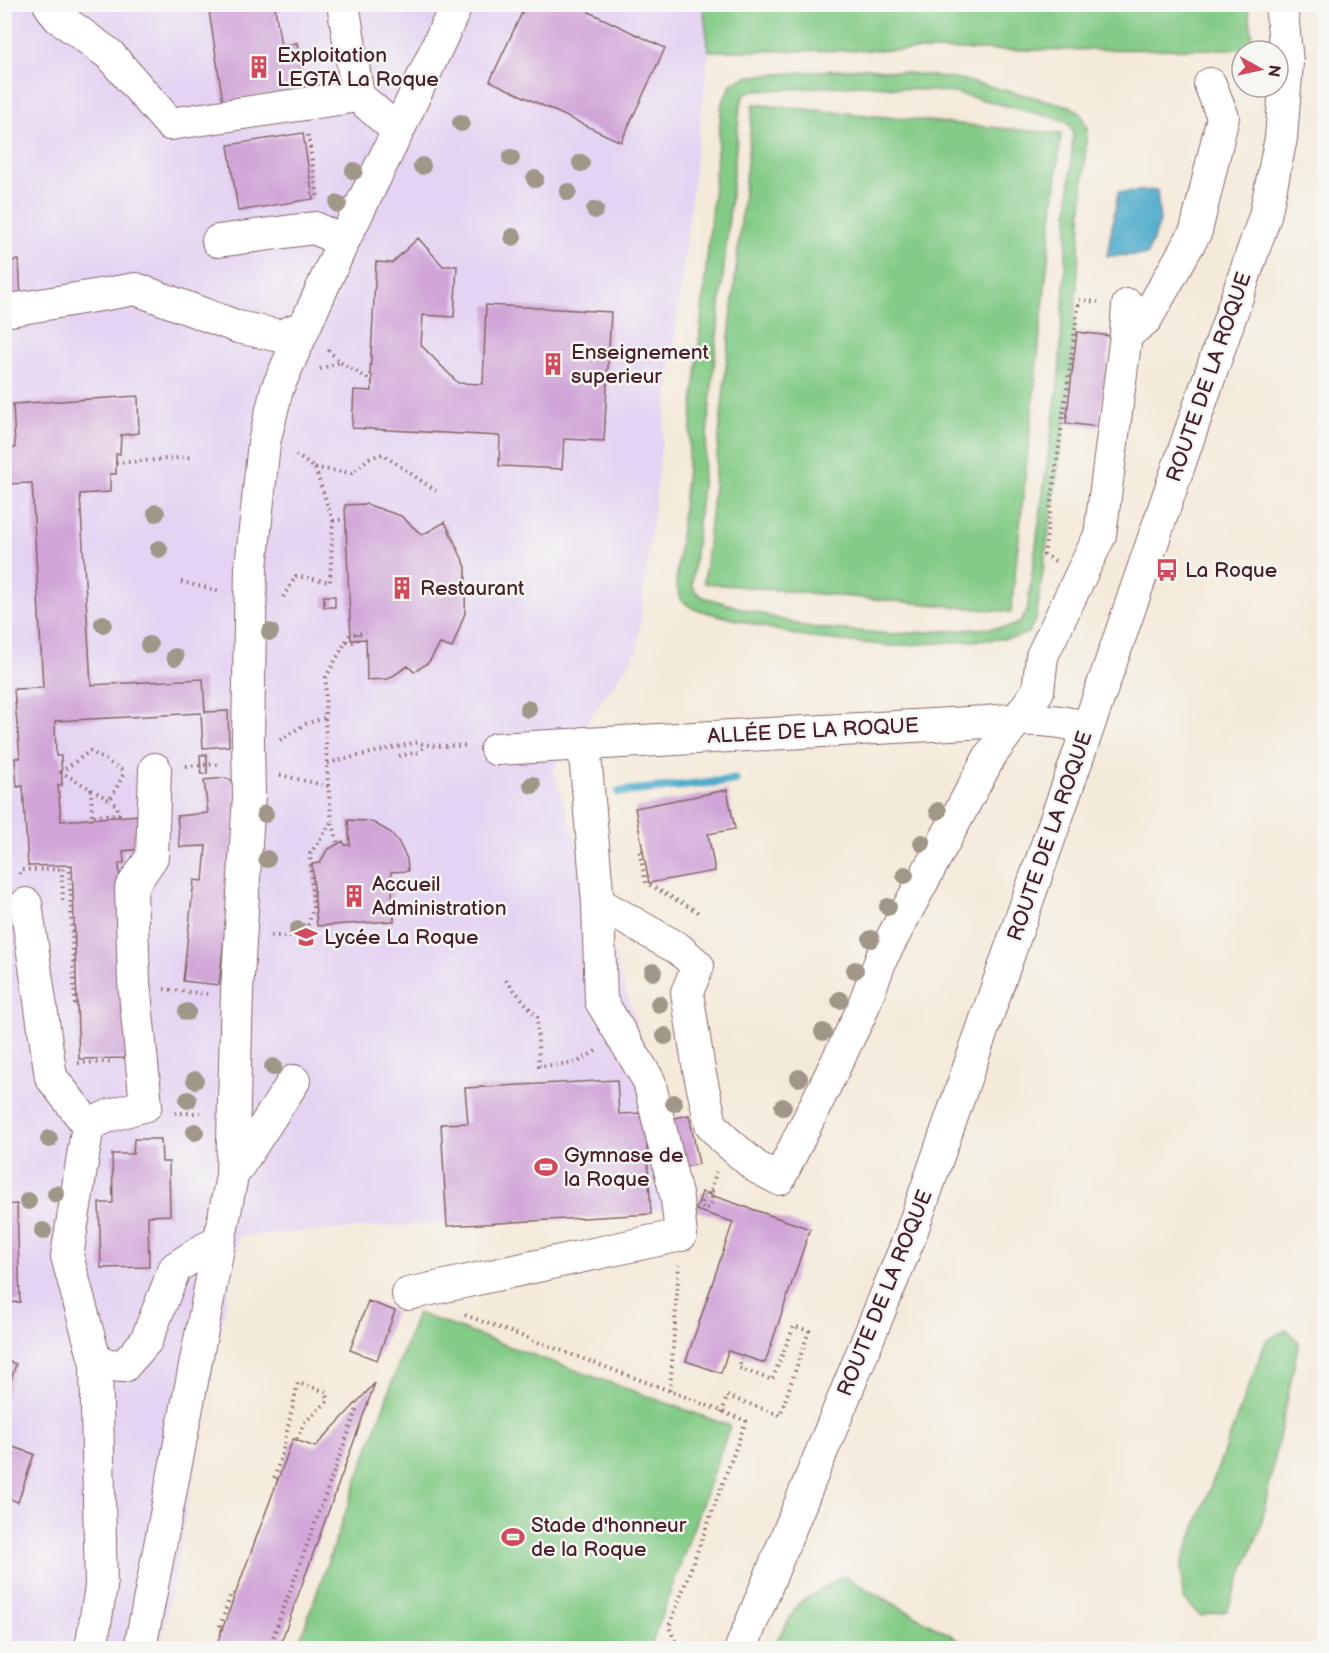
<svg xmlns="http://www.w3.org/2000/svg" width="1329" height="1653" font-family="'Balsamiq Sans',sans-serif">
<rect width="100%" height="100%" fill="#f6f6f2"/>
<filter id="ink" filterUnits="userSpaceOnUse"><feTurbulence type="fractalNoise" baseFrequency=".0167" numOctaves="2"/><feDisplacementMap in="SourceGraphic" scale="12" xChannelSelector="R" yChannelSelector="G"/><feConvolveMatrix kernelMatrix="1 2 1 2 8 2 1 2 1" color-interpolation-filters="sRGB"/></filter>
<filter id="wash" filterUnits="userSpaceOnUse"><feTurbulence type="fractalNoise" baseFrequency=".008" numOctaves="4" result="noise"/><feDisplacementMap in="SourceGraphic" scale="24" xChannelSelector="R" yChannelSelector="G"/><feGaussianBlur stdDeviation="1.35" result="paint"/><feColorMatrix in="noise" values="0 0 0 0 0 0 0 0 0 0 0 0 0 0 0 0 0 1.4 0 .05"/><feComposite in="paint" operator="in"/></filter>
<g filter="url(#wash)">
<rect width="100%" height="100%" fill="#f4eada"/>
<path fill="#e4d3f2" d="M5 5H703L709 51 637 651 553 770 663 1104 665 1209 239 1236 160 1648H5Z"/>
<path fill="#83cb86" stroke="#667558" stroke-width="1.5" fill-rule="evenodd" d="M703 5H1248L1254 49 709 51Z
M865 68 959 79 1070 106 1080 113 1087 127 1071 378 1036 619 1028 633 1014 638 892 646 804 637 694 609 681 600 676 584 722 102 733 82 750 76ZM862 85 956 93 1062 120 1070 126 1073 132 1059 376 1027 612 1018 624 1009 627 894 634 807 627 703 597 695 591 692 584 740 107 744 95 751 91Z
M753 104 1061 134 1011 612 704 583Z
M417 1313 730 1426 650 1648H297Z
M1286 1329 1299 1342 1260 1529 1227 1611 1200 1616 1183 1598 1181 1565 1266 1341Z
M843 1576 974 1648H773L778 1638 799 1603Z"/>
<path fill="#4aa9c9" stroke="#4a647a" stroke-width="1.5" d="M1157 190 1160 222 1147 255 1107 256 1118 192Z"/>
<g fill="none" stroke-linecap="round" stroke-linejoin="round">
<path stroke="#4aa9c9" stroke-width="9" d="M619 792 735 780"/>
</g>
<g id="blocks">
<path fill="#d0a4d7" d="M208 4H286V6L275 8 281 46 297 43 304 89 223 102Z
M526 4H592L589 12 665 48 621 142 490 81Z
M303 133 313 199 238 211 228 145Z
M418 238 443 266H457L454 317 423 315 421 345 458 383 483 384 486 305 611 312 604 441 564 439 562 469 499 466 500 436 352 428 354 390 372 391V375L370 374 376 262 392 263Z
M19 260 21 298 4 299V261Z
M1077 332 1111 336 1099 427 1066 423Z
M138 396 139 433 121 435 120 454H116V474H110V492L80 494 91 685 203 679 205 712 228 711 229 746 203 748 201 713 55 721 56 756H61L62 785H58L61 821 140 815 141 849 123 851 124 863H119L127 1058 79 1059 72 865 28 866 23 786 17 787 15 758H20L14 689 43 688 32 483 4 484V449L15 448 13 404Z
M366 504 401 516 422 535 445 522 466 567 465 613 452 648 440 644 429 662 414 672 408 666 388 679 367 680 366 639 351 640 345 505Z
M324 596H335V607H324Z
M200 755H207V774H201Z
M225 778 232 780 235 804 230 884 219 985 183 981 194 880 203 881 206 846 180 847 177 816 208 813 204 780Z
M727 790 735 829 708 834 715 871 649 883 635 808Z
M348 820 367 821 374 823 390 832 398 841 407 859 408 871 391 872 394 921 317 926 312 864 320 863 327 850 343 841 345 845H350Z
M4 964H7L11 1018H4Z
M617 1080 619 1114 645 1113 651 1214 447 1226 441 1124 468 1123 465 1088Z
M689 1115 699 1164 679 1168 669 1119Z
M134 1139H161L162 1162H169L170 1215 148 1216 149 1267 101 1268 99 1203H113L112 1154H133Z
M702 1192 810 1229 765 1363 728 1351 721 1373 686 1361 733 1222 696 1210Z
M17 1204 20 1302 4 1303V1205Z
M368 1301 395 1311 377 1360 350 1350Z
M4 1360 16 1364 5 1399 4 1398Z
M375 1383 279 1648H224L216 1646 293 1439 315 1447Z
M4 1444 34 1454 18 1502 4 1497Z"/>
</g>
</g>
<g filter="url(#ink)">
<use href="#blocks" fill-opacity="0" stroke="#866668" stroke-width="1.5"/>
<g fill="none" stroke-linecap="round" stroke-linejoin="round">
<g stroke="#866668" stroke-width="34">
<path id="minor" d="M49 4 58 17 109 54 170 124 358 96
M343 4 358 96 398 131
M218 241 315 228 343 242
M4 311 136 289 238 327 280 336 305 326
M1126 335 1146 319 1196 231 1223 117 1210 84
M584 743 598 903 679 949 698 966 687 992 699 1070 711 1124 724 1139 756 1167 779 1179 860 1015 882 957 990 756 1038 691 1042 656 1100 535 1126 335 1128 305
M496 749 986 722C1020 718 1054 718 1087 728
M26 904 51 1077 88 1125
M232 1176 294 1081
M408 1294 681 1235 677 1199 649 1081 601 1001 598 903
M96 1364 124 1366 146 1341 175 1268 219 1240
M91 1648 101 1587 96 1364 67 1256 88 1125 111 1115 146 1105 134 982 131 888 152 857 155 769
M140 1648 232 1176 237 992 249 796 248 739 251 567 264 443 277 389 305 326 343 242 398 131 457 4
M741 1648 909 1239 1118 642 1265 216 1281 138 1287 62 1281 4"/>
</g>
<path stroke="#866668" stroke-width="4" stroke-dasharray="1.5 4.5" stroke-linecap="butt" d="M308 135 318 199
M328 350 340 362 364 376 372 382
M320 369 340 362
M116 463 192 457
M315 468 352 473 369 458 382 454 436 491
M333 521 346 519
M1055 561 1044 555 1079 300 1098 302
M181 582 221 591
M283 597 296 576 330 582 333 521 315 468 294 454
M346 642H357V633
M280 740 305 724 325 718
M399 756 419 752 425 746
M328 763 418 742C429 748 453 745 467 746
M186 766 218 764
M123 775 110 800 61 772 90 751 125 772
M280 775 328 786 332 821
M328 786 325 718 326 677 350 634 366 633
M91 789 92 817
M94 816 119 814 117 806 110 800
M643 850H639L646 883 698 912
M69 865 75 1005
M20 874V870L62 869
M63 900 62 874 63 869
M271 936H292L306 931 313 909 310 854 332 821 338 844
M506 980 537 1017 539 1066 576 1063 596 1051
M164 989 207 994
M78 1063 113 1062
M175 1113H204
M712 1191C712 1199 713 1205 705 1210L701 1205 703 1198Z
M710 1196 716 1172
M465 1315 670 1391 746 1421 669 1627 675 1641 672 1648
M670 1391 679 1265
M722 1413 727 1396 780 1415 809 1331 794 1326 772 1380 739 1368 742 1358
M278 1480H274L282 1453 298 1383 327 1392 328 1401 304 1423 296 1441
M222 1630 219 1629 231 1594 234 1595
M219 1648 220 1647
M269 1648 357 1409"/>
<use href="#minor" stroke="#fff" stroke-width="32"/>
</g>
<g fill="#a09789">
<circle cx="461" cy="123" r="9"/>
<circle cx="511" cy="158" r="9"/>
<circle cx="581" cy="163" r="9"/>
<circle cx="422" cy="166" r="9"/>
<circle cx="354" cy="171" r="9"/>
<circle cx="535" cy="179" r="9"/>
<circle cx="568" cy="192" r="9"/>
<circle cx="338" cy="204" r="9"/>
<circle cx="595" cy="210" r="9"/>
<circle cx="513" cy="237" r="9"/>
<circle cx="156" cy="513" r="9"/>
<circle cx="159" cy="549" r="9"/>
<circle cx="103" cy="624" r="9"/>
<circle cx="270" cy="632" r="9"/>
<circle cx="149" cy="645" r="9"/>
<circle cx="175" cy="657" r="9"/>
<circle cx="528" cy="709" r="9"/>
<circle cx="532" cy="785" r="9"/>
<circle cx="938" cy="811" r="9"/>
<circle cx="265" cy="814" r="9"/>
<circle cx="922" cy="843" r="9"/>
<circle cx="267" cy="859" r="9"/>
<circle cx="905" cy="875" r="9"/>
<circle cx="888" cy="907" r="9"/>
<circle cx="298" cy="930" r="9"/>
<circle cx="871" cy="939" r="9"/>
<circle cx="855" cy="970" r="9"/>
<circle cx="653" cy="972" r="9"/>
<circle cx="840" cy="1000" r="9"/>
<circle cx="659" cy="1004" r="9"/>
<circle cx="187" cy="1012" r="9"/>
<circle cx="823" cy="1032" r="9"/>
<circle cx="665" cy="1036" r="9"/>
<circle cx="273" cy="1067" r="9"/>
<circle cx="799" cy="1078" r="9"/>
<circle cx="195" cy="1080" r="9"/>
<circle cx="188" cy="1100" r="9"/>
<circle cx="674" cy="1103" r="9"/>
<circle cx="783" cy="1107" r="9"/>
<circle cx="195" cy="1132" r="9"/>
<circle cx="49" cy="1139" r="9"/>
<circle cx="56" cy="1194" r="9"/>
<circle cx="28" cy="1201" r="9"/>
<circle cx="43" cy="1231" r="9"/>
</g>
</g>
<defs>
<g id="building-bare" transform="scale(1.8)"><path d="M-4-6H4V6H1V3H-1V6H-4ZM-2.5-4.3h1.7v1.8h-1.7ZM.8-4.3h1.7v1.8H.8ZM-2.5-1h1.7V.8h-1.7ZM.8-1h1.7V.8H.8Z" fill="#d1495b" stroke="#f6f6f2" stroke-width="2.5" paint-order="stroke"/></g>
<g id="bus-bare" transform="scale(1.8)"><path d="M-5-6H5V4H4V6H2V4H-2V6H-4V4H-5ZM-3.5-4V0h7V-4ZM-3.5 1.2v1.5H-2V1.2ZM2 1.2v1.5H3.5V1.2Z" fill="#d1495b" stroke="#f6f6f2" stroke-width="2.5" paint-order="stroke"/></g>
<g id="school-bare" transform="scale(1.8)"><path d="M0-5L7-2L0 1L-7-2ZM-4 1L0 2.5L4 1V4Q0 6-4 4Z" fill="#d1495b" stroke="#f6f6f2" stroke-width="2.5" paint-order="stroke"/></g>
<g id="stadium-bare" transform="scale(1.8)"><path d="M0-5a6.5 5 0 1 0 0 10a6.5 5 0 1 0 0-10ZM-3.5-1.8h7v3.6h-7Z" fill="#d1495b" stroke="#f6f6f2" stroke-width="2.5" paint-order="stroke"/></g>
</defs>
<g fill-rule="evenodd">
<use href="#building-bare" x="259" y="67"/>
<use href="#building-bare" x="553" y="364"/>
<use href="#bus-bare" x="1167" y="570"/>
<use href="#building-bare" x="402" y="588"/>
<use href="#building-bare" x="354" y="896"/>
<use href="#school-bare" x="306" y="937"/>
<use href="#stadium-bare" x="546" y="1167"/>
<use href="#stadium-bare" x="513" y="1537"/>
</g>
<g text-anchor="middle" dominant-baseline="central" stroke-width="5" stroke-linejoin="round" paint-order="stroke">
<g font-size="21" fill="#4a1f2b" stroke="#f6f6f2" text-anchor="start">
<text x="277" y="55">Exploitation<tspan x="277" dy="24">LEGTA La Roque</tspan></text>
<text x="571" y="352">Enseignement<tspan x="571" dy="24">superieur</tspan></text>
<text x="1185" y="570">La Roque</text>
<text x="420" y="588">Restaurant</text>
<text x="372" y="884">Accueil<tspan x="372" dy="24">Administration</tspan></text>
<text x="324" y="937">Lycée La Roque</text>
<text x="564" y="1155">Gymnase de<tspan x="564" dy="24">la Roque</tspan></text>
<text x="531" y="1525">Stade d'honneur<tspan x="531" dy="24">de la Roque</tspan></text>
</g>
<g font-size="21" fill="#4a1f2b" stroke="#f6f6f2">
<text transform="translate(1209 377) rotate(-71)">ROUTE DE LA ROQUE</text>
<text transform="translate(813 731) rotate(-3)">ALLÉE DE LA ROQUE</text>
<text transform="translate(1050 836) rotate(-71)">ROUTE DE LA ROQUE</text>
<text transform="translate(885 1293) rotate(-68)">ROUTE DE LA ROQUE</text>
</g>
</g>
<rect width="1329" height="1653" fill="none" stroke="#f6f6f2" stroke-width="24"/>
<g transform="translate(1260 69) rotate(98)"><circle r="28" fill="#f6f6f2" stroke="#b1a0a2" stroke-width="1.5"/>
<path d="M0-4.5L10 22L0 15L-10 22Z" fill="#d1495b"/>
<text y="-9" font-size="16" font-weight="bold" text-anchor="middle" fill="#4a1f2b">N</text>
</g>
</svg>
